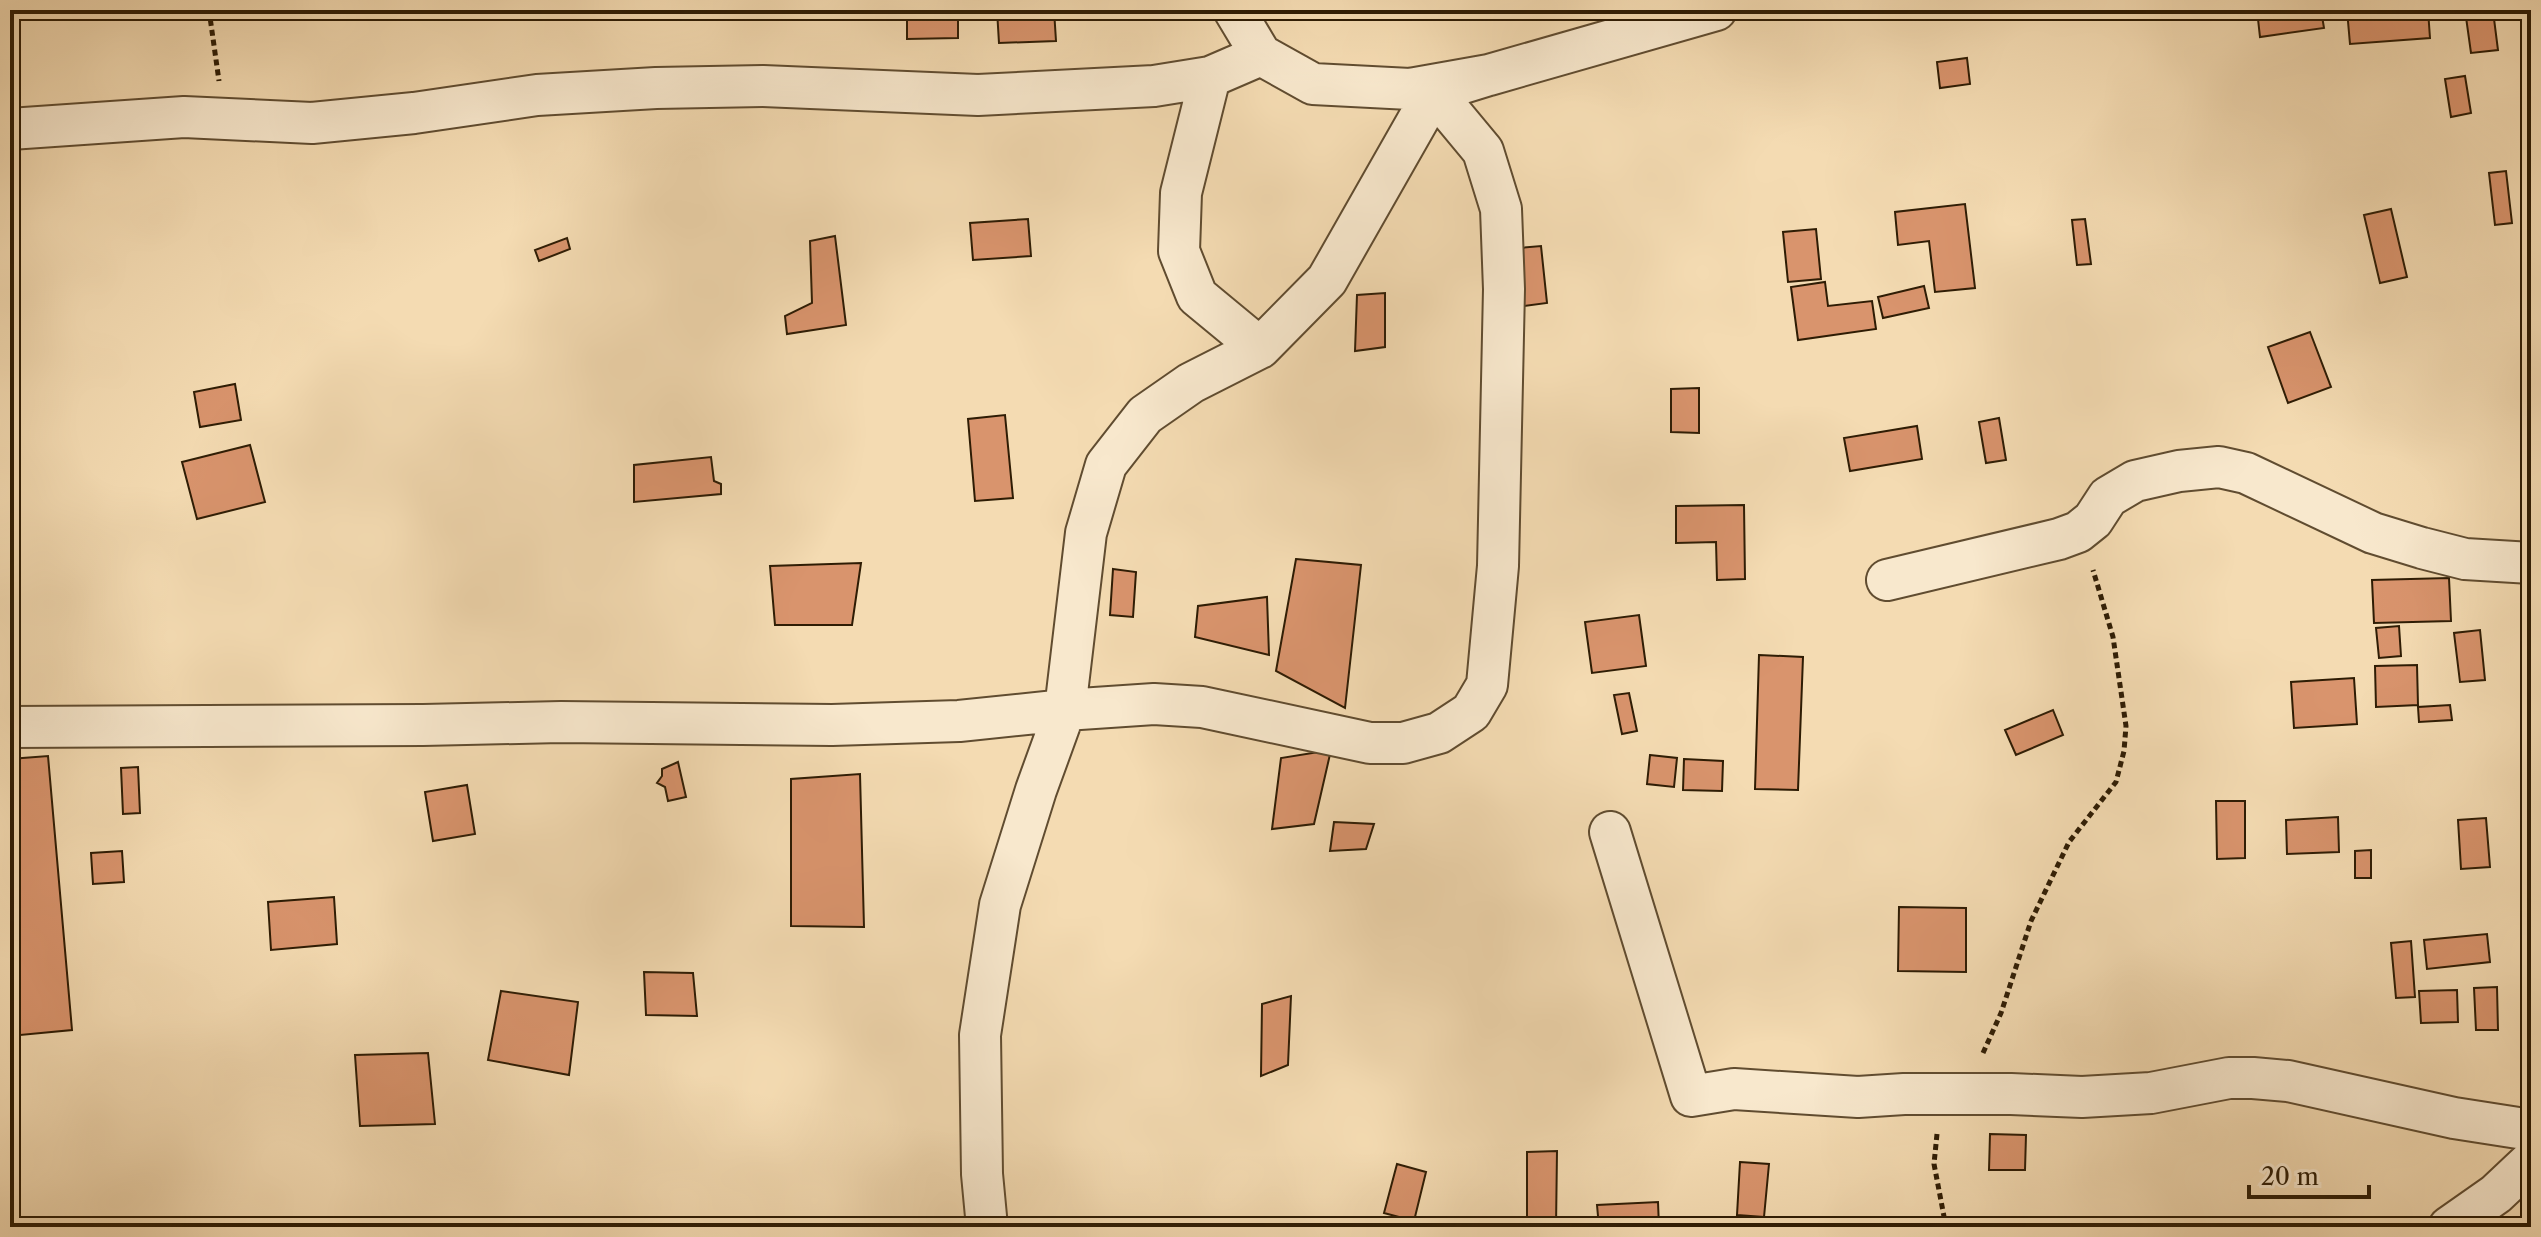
<svg xmlns="http://www.w3.org/2000/svg" width="2541" height="1237" font-family="'Libre Caslon Text',serif">
<rect width="100%" height="100%" fill="#f4dbb2"/>
<filter id="stains"><feTurbulence type="fractalNoise" baseFrequency=".0025" numOctaves="4"/><feColorMatrix values="0 0 0 0 .2 0 0 0 0 .09 0 0 0 0 .02 0 0 0 .5 -.17"/></filter>
<radialGradient id="worn" r=".72"><stop offset=".6" stop-color="#630" stop-opacity="0"/><stop offset="1" stop-color="#630" stop-opacity=".3"/></radialGradient>
<path fill="#d9946d" stroke="#2e1c04" stroke-width="2" d="M568 10H695L568 19Z
M907 10H958V38L907 39Z
M997 10H1054L1056 41 999 43Z
M2257 10H2321L2324 28 2260 37Z
M2347 10H2428L2430 38 2350 44Z
M2465 10H2498L2493 11 2498 50 2471 53Z
M1967 58 1970 84 1940 88 1937 62Z
M2465 76 2471 113 2451 117 2445 79Z
M2524 165H2531V211H2529Z
M2506 171 2512 223 2495 225 2489 173Z
M1965 204 1975 288 1935 292 1929 241 1898 245 1895 212Z
M2391 209 2407 277 2380 283 2364 215Z
M1028 219 1031 256 973 260 970 223Z
M2085 219 2091 264 2077 265 2072 220Z
M1816 229 1821 279 1788 282 1783 232Z
M835 236 846 325 787 334 785 316 812 303 810 241Z
M567 238 570 249 539 261 535 250Z
M1541 246 1547 303 1516 307 1509 249Z
M1825 282 1828 306 1872 301 1876 329 1798 340 1791 287Z
M1924 286 1929 308 1883 318 1878 297Z
M1385 293V347L1355 351 1357 295Z
M2310 332 2331 387 2288 403 2268 347Z
M235 384 241 420 200 427 194 392Z
M1699 388V433L1671 432V389Z
M1005 415 1013 498 975 501 968 419Z
M1999 418 2006 460 1986 463 1979 422Z
M1917 426 1922 459 1850 471 1844 438Z
M250 445 265 502 197 519 182 462Z
M711 457 714 481 721 484V494L634 502V465Z
M1744 505 1745 579 1717 580 1716 542 1676 543V506Z
M1296 559 1361 565 1345 708 1276 671Z
M861 563 852 625H775L770 566Z
M1113 569 1136 572 1133 617 1110 615Z
M2449 578 2451 621 2374 623 2372 580Z
M1267 597 1269 655 1195 637 1198 606Z
M1639 615 1646 666 1592 673 1585 622Z
M2399 626 2401 656 2379 658 2376 628Z
M2480 630 2485 680 2460 682 2454 633Z
M1759 655 1803 657 1798 790 1755 789Z
M2417 665 2418 705 2376 707 2375 666Z
M2354 678 2357 724 2294 728 2291 682Z
M1629 693 1637 731 1622 734 1614 695Z
M2450 705 2452 720 2419 722 2418 707Z
M2053 710 2063 735 2016 755 2005 730Z
M1331 750 1314 824 1272 829 1281 758Z
M1650 755 1677 758 1674 787 1647 784Z
M48 756 72 1030 10 1036V759Z
M1684 759 1723 761 1722 791 1683 790Z
M678 762 686 797 668 801 665 787 657 783 662 776V769Z
M138 767 140 813 123 814 121 768Z
M860 774 864 927 791 926V779Z
M467 785 475 834 433 841 425 792Z
M2216 801H2245V858L2217 859Z
M2338 817 2339 852 2287 854 2286 820Z
M2486 818 2490 867 2461 869 2458 820Z
M1334 822 1374 824 1366 849 1330 851Z
M2371 850V878H2355V851Z
M122 851 124 882 93 884 91 853Z
M334 897 337 944 271 950 268 902Z
M1899 907 1966 908V972L1898 971Z
M2487 934 2490 962 2427 969 2424 940Z
M2411 941 2415 997 2396 998 2391 943Z
M644 972 693 973 697 1016 646 1015Z
M2497 987 2498 1030H2476L2474 988Z
M2457 990 2458 1022 2421 1023 2419 991Z
M501 991 578 1002 569 1075 488 1060Z
M1291 996 1288 1065 1261 1076 1262 1004Z
M428 1053 435 1124 360 1126 355 1055Z
M1990 1134 2026 1135 2025 1170H1989Z
M1557 1151 1556 1227H1527V1152Z
M1740 1162 1769 1164 1764 1217 1737 1215Z
M1397 1164 1426 1172 1414 1221 1384 1213Z
M1658 1202 1659 1227H1599L1597 1205Z"/>
<g fill="none" stroke-linecap="round" stroke-linejoin="round">
<g stroke="#604c30" stroke-width="44">
<path id="street" d="M1234 10 1261 55 1313 84 1410 89 1489 75 1716 10
M1210 77 1181 193 1179 251 1197 296 1260 348
M10 129 184 117 312 123 414 113 537 95 656 88 763 86 978 95 1154 86 1210 77 1261 55
M1887 580 2059 539 2078 532 2093 520 2108 497 2135 481 2179 471 2219 467 2246 473 2373 533 2422 548 2465 559 2531 563
M10 727 423 725 561 722 832 725 959 721 1065 710 1154 704 1202 707 1370 743H1403L1439 733 1471 712 1487 685 1498 566 1504 289 1501 209 1483 151 1434 92
M1610 832 1691 1096 1734 1089 1858 1097 1904 1094H2011L2082 1097 2151 1093 2229 1078H2253L2288 1081 2454 1118 2531 1130
M987 1227 982 1174 980 1035 1000 905 1036 790 1065 710 1086 533 1106 465 1145 415 1191 383 1260 348 1327 280 1434 92 1489 75
M2449 1227 2496 1194 2531 1161"/>
</g>
<path stroke="#2e1c04" stroke-width="5" stroke-dasharray="6 4" stroke-linecap="butt" d="M209 10 219 81
M1983 1053 2001 1013 2031 921 2069 842 2116 782 2124 751 2126 726 2113 637 2093 570
M1937 1134 1934 1164 1946 1227"/>
<use href="#street" stroke="#f8e8cd" stroke-width="40"/>
</g>
<rect width="2541" height="1237" fill="none" stroke="#f4dbb2" stroke-width="40"/>
<rect x="12" y="12" width="2517" height="1213" fill="none" stroke="#2e1c04" stroke-width="4"/>
<rect x="20" y="20" width="2501" height="1197" fill="none" stroke="#2e1c04" stroke-width="2"/>
<path d="M2249 1185v12h120v-12" fill="none" stroke="#2e1c04" stroke-width="4"/>
<text x="2261" y="1185" font-size="24" fill="#2e1c04" stroke="#f8e8cd" stroke-width="6" paint-order="stroke">20 m</text>
<rect width="100%" height="100%" filter="url(#stains)"/>
<rect width="100%" height="100%" fill="url(#worn)"/>
</svg>
